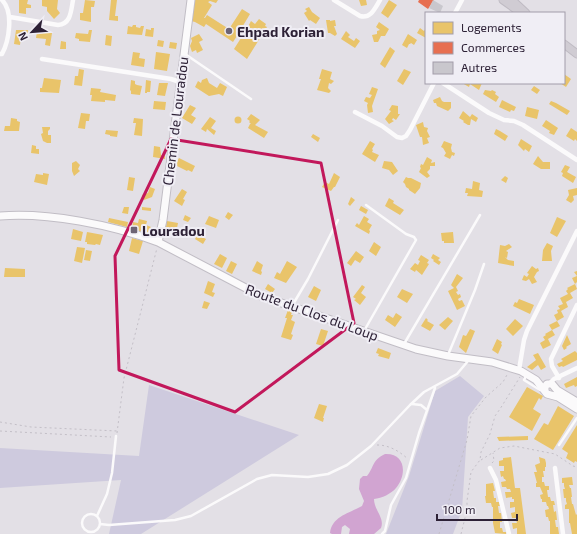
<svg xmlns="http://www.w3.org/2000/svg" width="577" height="534" font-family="'Exo 2',sans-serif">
<rect width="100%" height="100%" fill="#e3e0e6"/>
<path fill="#cecade" d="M460 376 484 396 468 417 462 510 453 534H386L409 476 435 391Z
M149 385 299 435 141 534H109L121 480 0 488V448L139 456Z"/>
<path fill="#d1a4d1" d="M385 454C406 453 407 475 396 488 391 494 382 498 374 499 374 510 385 518 381 528L374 534H349L350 529 345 525 342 527 341 534H332L330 533C332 516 350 513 362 506L364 501 359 489 360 479 363 476H367C375 466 371 461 385 454Z"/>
<path fill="#e9c46a" d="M19 0H28L27 4 31 5V8H26V14L19 13Z
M42 0H58L57 9 60 13 54 19 47 11V7L42 6Z
M85 0 95 1 94 7H91V22L80 20V13H83Z
M111 0H117L115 16H118V21L109 20Z
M194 0H218L216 3 210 1 208 2 212 5 204 18H205L207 15 229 29 242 9 250 14 241 29 245 32 251 21 255 24 259 19 266 24 265 26 267 27 247 59 234 49 241 38 237 36 233 42 206 24 204 27 195 22 191 21Z
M359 0H366L367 5 361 6Z
M389 0 397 5 388 18 381 13Z
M309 7 312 12 320 18 316 24 310 20 309 21 304 13 307 11 305 9Z
M326 20H330V21L335 20 336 26H334L337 34 335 36 330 33H328Z
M379 22 389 29 385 36H381L378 42H374L372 35 377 34V31L380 30 376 27Z
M133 25H136V27L140 28 141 26H144L142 35 127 34 128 26 132 27Z
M151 28H154L153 37 145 36 146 29 151 30Z
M420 28 424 31 426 28V38L417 33Z
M16 30H28L27 37 21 36 20 45 14 44Z
M89 30H92L90 42 79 41V39L75 38 76 33 88 34Z
M37 31 52 33 50 46 45 45 46 39 36 38Z
M346 31 350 35 348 37 354 41 356 38 360 41 355 48 341 39Z
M199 34 203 40 199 42 203 50 197 53 196 50 192 52 190 46 192 41 191 38Z
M408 34 417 40 414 45 411 43 410 44H409L407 48 402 45Z
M106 35 112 36 111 46 105 45Z
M158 40 164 41 163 47 157 46Z
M61 41 66 42V49H60Z
M170 42 177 43 176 49 169 48Z
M390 47 395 51 385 68 380 64Z
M133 52 140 53 139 58 145 59 144 67 131 65Z
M156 52 170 54 167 71 154 69Z
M79 69 84 70 82 86 74 85 75 76H78Z
M322 69 332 72 330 79 334 81 331 84 329 83 328 88 331 91 329 93 317 90 321 79H319Z
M404 69 411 72 403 85 397 81Z
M564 74 571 79 566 87 560 83H564Z
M44 78 61 80 59 93 40 92V88H42Z
M207 78 209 83 217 88 220 83 227 87 223 96 219 94 209 96 195 87 198 81 201 83 202 80Z
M131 80 135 81V84L137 85 142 86 140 95 131 94V91L130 90Z
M146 80 151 81 150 92H147V93H145Z
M159 83H168L165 96 157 95Z
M462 83H482L479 90 470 84 469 87Z
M534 86 540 90 537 94 531 90Z
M372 87 378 89 372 106 373 112 368 113 367 105 368 103 364 101 366 97 370 98 372 95 369 94Z
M91 88 101 89 100 92 116 95 115 101 105 100V102L91 101 92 95H90Z
M485 90 491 91 492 90 496 92 495 94 499 97 496 102 483 94Z
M440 97 442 101 444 102H451V108L448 111 437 106 436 103H434L433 100Z
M502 100 516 107 514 111 511 110 510 112 499 107Z
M154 101 166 102 165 110 153 109Z
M551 101 556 103 570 111 567 115 549 104Z
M190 105 196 108 191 115 196 118 192 124 182 118Z
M392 105 398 106V114H400L396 120 393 118 392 120 394 121 389 124 385 119 391 111 389 110Z
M527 107 539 110 537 119 525 116Z
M463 111 470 117 472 114 478 118 476 122 471 119 470 125H468L463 122 464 121 459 118Z
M81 113 90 114 89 121H86L85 129 78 128Z
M251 114 260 120 255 125 268 132 264 138 248 128 250 124H251L249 122 250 121 247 119Z
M234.5 120a3.5 3.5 0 1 1 7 0a3.5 3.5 0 1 1-7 0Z
M210 117 216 121 211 128 216 131 214 135 207 129 206 132 201 129Z
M11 118 17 119V121L20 122 19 131H4L5 126H10Z
M134 118 143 119 142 136 134 135 136 123H133Z
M546 120 558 128 554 135 549 133 550 131 542 126Z
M423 122 424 127 428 128 427 131 430 137 427 138 429 143 423 145 422 137H420L416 125Z
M42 127H50V129L48 131V135H51V143H47L43 141 41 134 43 133Z
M571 128 577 132V141L575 139 574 141 566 136Z
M496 129 500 131 508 136 505 141 494 134Z
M106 130 118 131 117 137 110 136V135L105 134Z
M313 134 320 138 318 142 311 137Z
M521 139 532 146 529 152 525 149 524 151 518 145Z
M370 141 375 144 372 149 373 150 372 152 379 155 375 162 362 154Z
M444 141 452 144 451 148 452 152 455 153 454 156 452 155 450 159 444 156 446 153 443 148 441 147Z
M32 145 36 146V149H39V154L31 153Z
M154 146 160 147 161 155 165 156V159L153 157Z
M538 156 543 162H550V169H541L533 164Z
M427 157 432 160 431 163 435 162V166H430V169L427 172 430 176 427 178 419 172 421 168 420 167 421 164 423 165Z
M179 158 195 166 192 172 188 170 187 171 175 165Z
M76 161 80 165 78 169 80 171 74 176 72 171V163Z
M384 161 392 162 398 171 393 175 389 170 382 168Z
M565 165 570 167 567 172 576 177 573 183 562 176 563 173 561 172Z
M43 173 49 174 47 185 34 182 36 174 43 175Z
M334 173 340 177 335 187H334L331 191 322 187 325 182 329 184Z
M505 176 508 178 506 183 501 180Z
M129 177 135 178 133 191 127 190Z
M406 177 408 178H411L421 183 420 188 415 194 409 190V189L406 187 405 184 403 182Z
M473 181 480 183 479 190 483 191 482 197 467 196 468 193H465L466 188 472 189Z
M150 187 155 189 152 197 144 200 142 195 148 193Z
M577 188V195L573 196 574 200 571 203 566 200 569 195 568 190Z
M182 189 187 192 183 199 185 200 182 206 174 201Z
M351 197 355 200 350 206 348 204Z
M389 198 394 201 393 203 404 210 400 215 385 206Z
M361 206 368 210 366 214 359 210Z
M124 207H129L128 214 122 213Z
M142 207 151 208V211L142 210Z
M228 212 233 215 229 220 225 217Z
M185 215 191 218 188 222 183 220Z
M209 216 219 220 216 228 205 224Z
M364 216 369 219 367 222 372 225 369 230 370 231 369 234 355 226 357 223 359 225Z
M557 217 566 221 557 237 550 233Z
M109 218 128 222 127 227 108 222Z
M139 219 147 221 146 225 151 227 149 234 132 229 133 222 138 223Z
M167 221 178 223 177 228H175L174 236 165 233Z
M73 229 83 232 81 241 71 239Z
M200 230 206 234 204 238 206 239 203 244 195 239Z
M87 232 103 235 100 245 96 244 95 245 87 244V242H85Z
M453 232 454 243H444V241H442L441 233Z
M132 238 143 241 139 254 129 251Z
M374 242 381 247 376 256 369 251Z
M547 243 553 246 551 251 552 261H542L543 250Z
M509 244 512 247 506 251 508 252 507 258 505 257 508 260 514 261V266L498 263 500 245 505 246Z
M77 247 85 248 82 263 74 261Z
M86 250 92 251 90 261 84 260Z
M356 251 364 257 360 263 355 260 351 266 347 263Z
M220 254 227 258 222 268 214 264Z
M433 254 440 258 438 260 441 262 439 265 433 261 434 260 431 258Z
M421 255 429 260 427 263 429 264 422 275 416 270 415 272 410 269 415 263 418 265 420 261 418 260Z
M231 261 237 264 232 274 226 271Z
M257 261 263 265 261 271 262 272 261 275 252 271Z
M287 261 297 267 286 283 274 278 277 272 280 274Z
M532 266 536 269 538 268 539 271 537 272 534 277 537 282 532 284 529 279 526 281 522 280 524 275 527 277 529 274 527 273Z
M5 268 25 269V277H4Z
M577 271V282L575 284 577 289 570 293 573 298 566 302 568 307 561 311 564 317 557 321 554 315 558 313 557 310 560 309 558 306 563 304 560 298 568 294 566 291 568 289 567 288 575 284 572 278 577 276 574 272Z
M457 274 463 278 456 287 458 291 456 292 458 295 460 294 461 297 458 299 459 301 462 300 465 306 457 310 448 291 454 288 451 285Z
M208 281 215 284 212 292 215 293 213 297 204 293Z
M268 284 275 289 272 293 265 289Z
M362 285 365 287 361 293 366 297 360 305 354 300 356 299 353 297Z
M314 286 321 290 316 301 308 297Z
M402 289 413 294 407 303 397 297Z
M519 299 534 305 530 314 513 306 515 302 517 303Z
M204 301 210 303 207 309 202 308Z
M288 310 292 312 291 315H293L291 320 295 322 291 334 293 335 291 340 281 337 287 318H285Z
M396 313 402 317 395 327 385 320 388 315 393 318Z
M448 317 453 321 445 330 439 325Z
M426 318 428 320 427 321 434 325 430 331 421 326Z
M515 319 523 326 513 336 506 329Z
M557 321 560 326 552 330 555 335 548 339 551 345 543 349 540 343 545 340 543 337 546 335 545 334 552 330 549 325Z
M321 329 328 331 323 346 316 344Z
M470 329 475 331 466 353 459 347 463 335 466 336Z
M567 335 571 344 566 347 567 348 564 350 562 346Z
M497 339 502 342 501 344 502 345 498 354 492 350Z
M378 348 391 353 389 359 378 356 379 354 376 353Z
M575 351 577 353V360L563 367 562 366 559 367 557 364 563 361 561 359Z
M538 353 546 367 541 370 538 365 532 370 527 367 536 360 533 355Z
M577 377V386L575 387 574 385 566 388 564 384Z
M527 387 543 396 541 400 539 398 533 409 541 414 532 431 509 417Z
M319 404 327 406 323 418H324L323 422 314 418Z
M558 406 574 416 553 450 534 439 544 423 548 425Z
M577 425V462L575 461 574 463 566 458 568 453 562 449Z
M528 436V440L499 441 497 437Z
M511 457 515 488H520L526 534H517V528L513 529 512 523H517L516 520V518H512L511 513 515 512V507L510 508V502H514V499H512V497L506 498 505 492H511L510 489H507L506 487H502L501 482 506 481 505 479H504L503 476 501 477 500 471H504V466H499V461L503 460V458Z
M539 457 545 459 546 463V467H545V471H543L544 477H542V482H544L545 486H549V490H547L548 497H550L551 501H554L555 505H553L554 512 556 511 557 520H555L556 527H558L559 534H550V521H549L548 517H546L545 510 549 509 548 506H547L546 502H542V499H541L540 495 543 494 540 487H536V483H537L534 472H537L535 465 540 463Z
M572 477 573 485H569L570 488H571L572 497H571L572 504H573L576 515 577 514V534H572L570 523H569V509H565V505L567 504 566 501V498H564L563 489H565L564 486V483H562V478Z
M493 483 495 491H493L494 498H496V502H499L500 506H498L499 513H501L502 522H500V528H502L503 532H506V534L495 533 493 523V507H492L491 503H486L485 496H486V484Z"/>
<path fill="#e76f51" d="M419 0H434L428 9 418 2Z"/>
<path fill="#c9c7cd" d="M433 0 443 6 440 13 429 8Z"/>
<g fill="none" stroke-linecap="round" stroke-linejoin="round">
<g stroke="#c1bdc5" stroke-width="9">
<path id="secondary" d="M0 216C47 212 113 225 158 242L261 296 416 349 448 356 492 362 521 371 536 380 547 394 558 397 577 409
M158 242 163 220 191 0
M545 390V387L547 384H552L557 390 577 402"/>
</g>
<g stroke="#bfbbc3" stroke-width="9">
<path id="primary" d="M503 0 521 13
M512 0 526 13
M564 44 577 54"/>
</g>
<path stroke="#c3bfc7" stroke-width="1" stroke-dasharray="2 3" stroke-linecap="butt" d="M0 422 31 427 117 431
M0 431 111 437
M117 433 124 378 157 248
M377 445C389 445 399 451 408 459
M481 460 500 448 514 446 555 454 573 466 577 467
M492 463 494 461 493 453
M439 534 467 440 471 416 486 397 503 382 508 373
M461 534 467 510V501L471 472 480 460 481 452 490 434 495 416 500 409 520 377"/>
<path stroke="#fbfafb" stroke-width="2.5" d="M185 54 251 99
M292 306 308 279 338 220
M364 331 416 240 414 237 406 234 366 205
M404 344 480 215
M448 355 475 290 484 264
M526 376 524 380 540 390
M412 404 421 405 427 410
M559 445 577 418
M82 523a9 9 0 1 1 18 0a9 9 0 1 1-18 0Z
M97 516 107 494 112 473 116 436
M100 524 109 525 175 520 191 516 257 479 272 475 308 477 328 474 347 465 371 446 410 405 424 392 457 374 468 361
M382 534 385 531 391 505 406 478 419 433 435 388"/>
<path stroke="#fbfafb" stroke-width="4.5" d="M334 0 360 16C371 19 375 8 380 0
M455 13 462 0
M10 17 58 25C71 24 71 11 73 0
M0 54H2C9 41 14 12 2 0
M42 59 171 79 180 82
M443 83 489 113 504 120 514 121 523 125 577 160
M355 112 382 126 397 137 402 138 406 136 410 130 434 83
M519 370 524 340 527 331 577 231
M559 378 552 366 551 359 577 305
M550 383 554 379 577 368
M490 468 496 480 509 534
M555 468 563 534"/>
<use href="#secondary" stroke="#fbfafb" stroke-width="7"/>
<use href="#primary" stroke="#d0ccd3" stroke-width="7"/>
</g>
<path fill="none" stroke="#c2185b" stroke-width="3" stroke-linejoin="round" d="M171 139 321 163 354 323 235 412 119 370 115 256Z"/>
<g fill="#6d6474" stroke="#f0eef5" stroke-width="1.5">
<circle cx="229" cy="31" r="4"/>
<rect x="130" y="226" width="8" height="8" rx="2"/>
</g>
<g text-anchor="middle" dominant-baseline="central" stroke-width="4" stroke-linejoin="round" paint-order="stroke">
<g font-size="14" font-weight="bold" fill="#2d2136" stroke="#f0eef5" text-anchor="start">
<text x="237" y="31">Ehpad Korian</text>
<text x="142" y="230">Louradou</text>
</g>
<g font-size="14" fill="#2d2136" stroke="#f0eef5">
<text transform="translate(175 121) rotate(-83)">Chemin de Louradou</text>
<text transform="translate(312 312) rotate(20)">Route du Clos du Loup</text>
</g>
</g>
<rect x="425" y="12" width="140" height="72" fill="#f0eef5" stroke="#a29ca9"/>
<rect x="433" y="22" width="20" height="12" fill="#e9c46a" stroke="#a29ca9"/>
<text x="461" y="32" font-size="12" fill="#2d2136">Logements</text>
<rect x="433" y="42" width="20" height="12" fill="#e76f51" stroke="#a29ca9"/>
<text x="461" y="52" font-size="12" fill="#2d2136">Commerces</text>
<rect x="433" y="62" width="20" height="12" fill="#c9c7cd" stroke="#a29ca9"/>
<text x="461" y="72" font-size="12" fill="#2d2136">Autres</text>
<g transform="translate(32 32) rotate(244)" stroke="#f0eef5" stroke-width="3" paint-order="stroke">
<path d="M0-3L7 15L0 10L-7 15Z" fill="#2d2136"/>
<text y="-6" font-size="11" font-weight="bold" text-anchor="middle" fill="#2d2136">N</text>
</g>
<path d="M437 514v6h80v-6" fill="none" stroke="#2d2136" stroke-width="2"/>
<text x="443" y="514" font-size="12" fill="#2d2136" stroke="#f0eef5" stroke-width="3" paint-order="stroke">100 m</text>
</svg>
